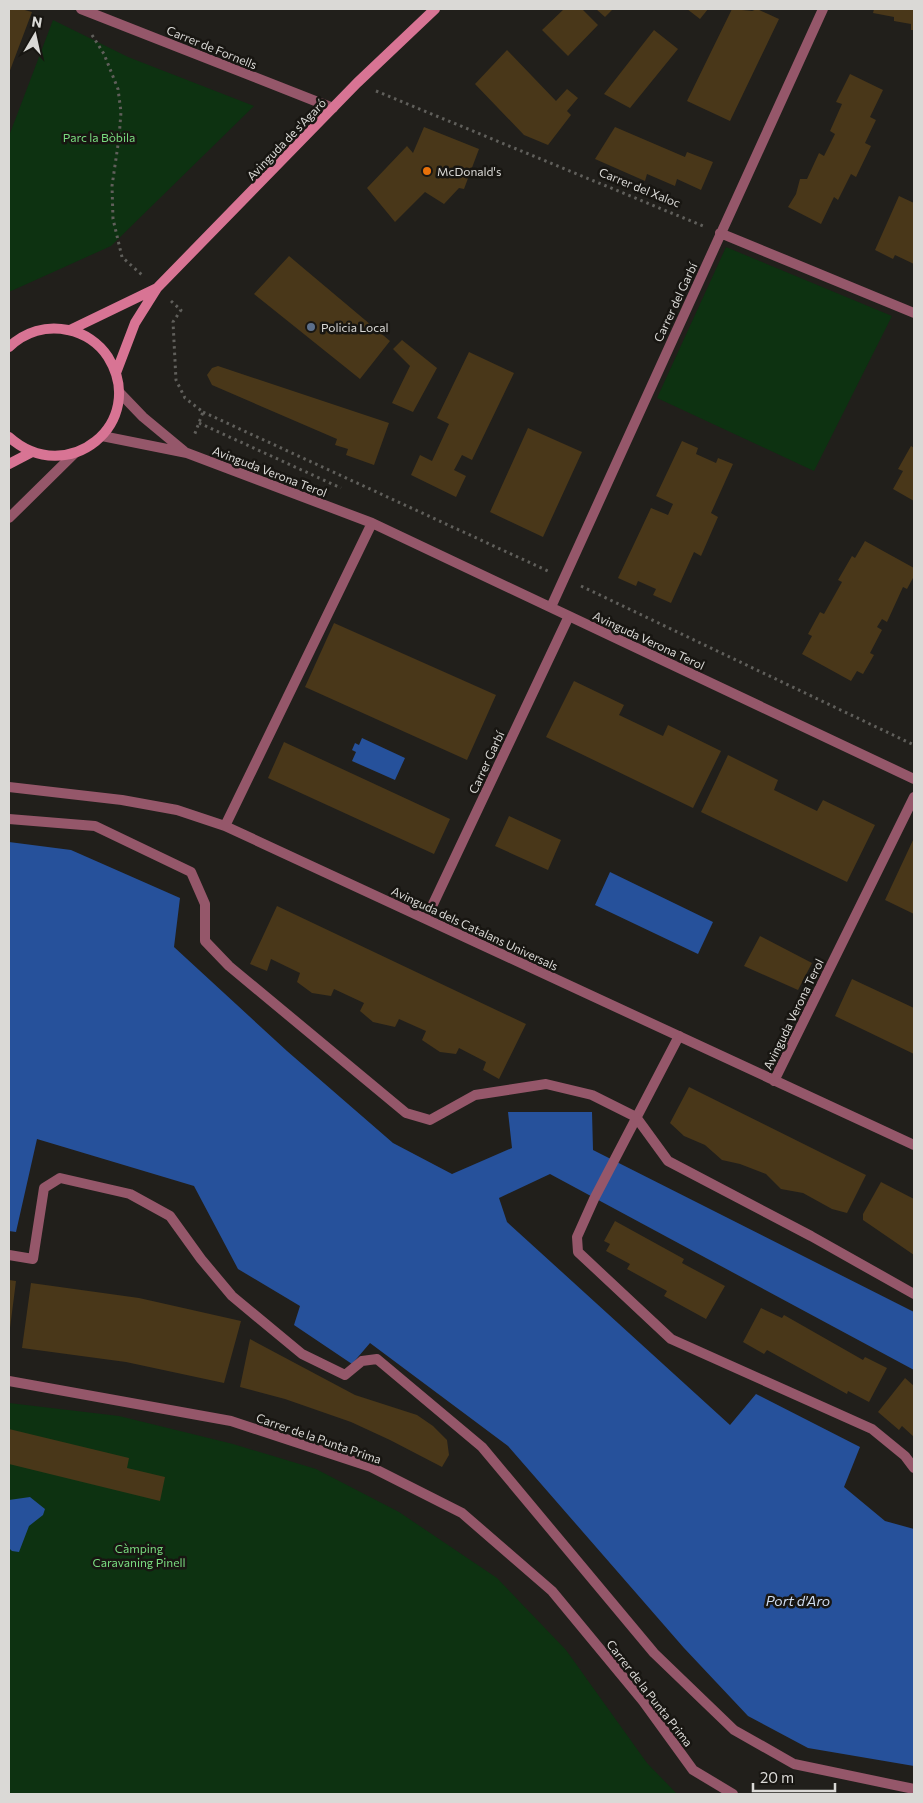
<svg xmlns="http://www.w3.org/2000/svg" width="923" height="1803" font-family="Commissioner,sans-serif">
<rect width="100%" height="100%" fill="#211f1b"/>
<path fill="#0d3211" d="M53 20 128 57 254 106 111 246 9 292V136Z
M726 247 892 316 814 471 657 398Z
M9 1403 119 1416 233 1444 316 1469 399 1512 497 1578 566 1650 647 1763 677 1794H9Z"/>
<path fill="#26519b" d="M362 738 405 758 395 780 352 761 356 752 352 750 355 743 359 745Z
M9 842 71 850 180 898 174 947 287 1051 393 1143 452 1174 512 1148 508 1112H592L593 1150 914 1312V1370L550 1174 499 1198 507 1222 730 1425 756 1394 860 1447 844 1487 885 1521 914 1529V1766L808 1748 748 1716 684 1648 508 1446 370 1343 352 1364 294 1325 300 1306 238 1269 194 1186 37 1139 16 1232 9 1231Z
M610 872 713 922 698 954 595 905Z
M30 1497 45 1509 43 1515 29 1526 19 1552 12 1551 9 1548V1500Z"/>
<path fill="#493719" d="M9 9H21L32 12 9 73Z
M564 9H582L598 25 568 56 542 30Z
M596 9H613L605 17Z
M687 9H708L700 19Z
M732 9 752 11 757 9 779 19 730 121 687 101Z
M874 9H914V30H911V24L894 21V17L873 13Z
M654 30 678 49 630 108 604 94Z
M507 50 556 101 567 89 578 98 567 111 571 115 548 145 524 135 475 84Z
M850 74 883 90 870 117 876 120 865 143 871 146 856 177 851 174 838 200 834 197 821 224 788 207 796 194 800 179H807L819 153 824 156 835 134 830 131 842 104 836 102Z
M424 127 479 149 464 189 459 188 444 204 425 192 395 222 367 188 407 146 413 153Z
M615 127 685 157 687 152 713 162 701 190 677 179 675 186 647 174 645 181 595 159Z
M899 196 914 203V264L895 255 893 259 875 250Z
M289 256 390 341 360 379 254 294Z
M402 340 437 368 413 412 392 403 410 366 393 349Z
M469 352 514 373 472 460 462 455 454 470 466 476 456 497 411 475 420 455 432 461 449 424 437 418Z
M218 366 389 423 374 465 346 455 348 449 335 445 337 439 212 385 207 375 212 368Z
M528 428 582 452 543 537 490 512Z
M682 441 698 448 696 454 716 463 718 458 733 464 711 513 718 517 701 556 694 552 671 603 653 595 656 589 638 581 636 586 618 578 651 508 668 515 673 504 656 496Z
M911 446 914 448V501L893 489 903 471 898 469Z
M865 541 914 568V576L907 589 903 587 887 622 882 619 877 627 882 630 870 653 874 655 863 674 857 671 851 681 802 654 812 636 808 634 820 612 824 614 842 582 838 580 852 556 855 558Z
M334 623 496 695 467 760 305 687Z
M574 681 624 705 619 715 663 736 668 725 721 751 693 808 546 737Z
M284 742 450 819 434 854 268 778Z
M728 755 778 780 774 790 817 811 823 800 875 825 847 882 701 812Z
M509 816 561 840 548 870 495 846Z
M914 838V914L885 900Z
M277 906 526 1024 499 1079 483 1070 486 1062 459 1048 456 1054 440 1052 422 1040 426 1031 399 1019 395 1027 373 1022 360 1011 364 1003 334 989 331 996 312 993 297 982 300 973 271 959 267 971 250 964Z
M760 936 812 963 798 990 744 966Z
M852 979 914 1008V1054L835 1016Z
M689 1087 866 1175 847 1213 832 1209 803 1193 781 1189 766 1174 740 1164 722 1160 705 1145 684 1136 670 1123Z
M881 1182 914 1199V1255L863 1220V1214Z
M615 1221 684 1259 682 1263 725 1286 706 1319 664 1296 667 1291 627 1269 630 1264 606 1251 610 1244 604 1241Z
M9 1280 16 1281 10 1328H9Z
M31 1283 139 1298 241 1321 224 1383 126 1362 22 1348Z
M761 1308 782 1318 784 1315 863 1360 865 1357 887 1368 869 1402 848 1391 847 1394 767 1350 764 1354 743 1342Z
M250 1339 355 1395 417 1415 433 1426 447 1440 449 1455 442 1467 390 1440 351 1422 285 1399 240 1387Z
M905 1378 914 1386V1437L902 1426 899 1430 878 1412Z
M9 1429 129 1458 127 1468 165 1477 160 1501 9 1464Z"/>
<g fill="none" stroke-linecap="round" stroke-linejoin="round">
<path stroke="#605f5b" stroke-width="3" stroke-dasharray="2.5 4" stroke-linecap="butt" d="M92 35 104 54 118 89 121 112 119 138 112 186 113 219 122 257 142 275
M376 91 703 226
M171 301 181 310 173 322 176 380 185 398 203 412 194 436
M203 412 548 571
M199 423 341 488
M581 586 914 745"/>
<path stroke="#95576a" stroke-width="10" d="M9 819 95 826 191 872 205 904V941L229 966 406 1113 430 1120 475 1095 546 1084 592 1095 636 1117 668 1161 811 1236 914 1294
M679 1036 594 1199 577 1237 578 1252 671 1339 872 1429 905 1456 914 1468
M9 1255 33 1259 44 1188 60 1178 130 1194 170 1216 201 1259 232 1296 302 1354 345 1375 362 1361 377 1359 482 1447 654 1653 734 1730 794 1764 914 1789"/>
<path stroke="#95576a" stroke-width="10" d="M81 9 333 108
M720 233 914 313
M119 392 143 417 184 451
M102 436 187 453 372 523 914 779
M9 518 75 453
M551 607 823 9
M9 787 122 800 177 810 225 826 914 1145
M225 826 372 523
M426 919 569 616
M774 1081 914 797
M9 1381 231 1421 371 1467 462 1513 552 1591 643 1701 693 1770 733 1794"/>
<path stroke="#d87494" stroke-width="10" d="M70 330 157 288
M9 347C25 332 46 325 68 330 84 333 99 343 108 357 149 423 67 489 9 437
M116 373 135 323 157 288 357 83 435 9
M9 464 32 452"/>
</g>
<circle fill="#e8710a" stroke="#181612" stroke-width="2" cx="427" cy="171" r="5"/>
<circle fill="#5c6f8a" stroke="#181612" stroke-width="2" cx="311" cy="327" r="5"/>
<g text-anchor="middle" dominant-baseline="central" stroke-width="5" stroke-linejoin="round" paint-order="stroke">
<g font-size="12" fill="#dad9d6" stroke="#181612">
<text transform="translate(212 47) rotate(22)">Carrer de Fornells</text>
<text transform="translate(286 139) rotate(-46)">Avinguda de s'Agaró</text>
<text transform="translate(640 187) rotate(22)">Carrer del Xaloc</text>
<text transform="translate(675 302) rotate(-65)">Carrer del Garbí</text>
<text transform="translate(270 471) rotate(21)">Avinguda Verona Terol</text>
<text transform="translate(649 640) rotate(25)">Avinguda Verona Terol</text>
<text transform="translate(486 762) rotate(-65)">Carrer Garbí</text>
<text transform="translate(475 928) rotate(25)">Avinguda dels Catalans Universals</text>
<text transform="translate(793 1014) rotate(-64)">Avinguda Verona Terol</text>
<text transform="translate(319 1438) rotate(19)">Carrer de la Punta Prima</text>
<text transform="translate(650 1693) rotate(52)">Carrer de la Punta Prima</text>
</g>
<g font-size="12" fill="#7add80" stroke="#181612">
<text x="99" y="137">Parc la Bòbila</text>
<text x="139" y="1548">Càmping<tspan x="139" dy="14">Caravaning Pinell</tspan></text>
</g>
<g font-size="12" fill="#dad9d6" stroke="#181612" text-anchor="start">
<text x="437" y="171">McDonald's</text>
<text x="321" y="327">Policia Local</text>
</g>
<g font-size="14" font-style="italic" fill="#d0ddf1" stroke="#181612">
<text x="798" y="1600">Port d'Aro</text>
</g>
</g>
<rect width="923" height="1803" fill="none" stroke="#dad9d6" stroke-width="20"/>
<g transform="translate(35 35) rotate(9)" stroke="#181612" stroke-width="4" paint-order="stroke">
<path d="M0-4L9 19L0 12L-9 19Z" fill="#dad9d6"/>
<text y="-8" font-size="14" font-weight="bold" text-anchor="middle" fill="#dad9d6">N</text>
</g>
<path d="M753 1783v8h82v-8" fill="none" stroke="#dad9d6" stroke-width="2.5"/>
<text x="760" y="1783" font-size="15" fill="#dad9d6" stroke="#181612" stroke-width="4" paint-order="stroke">20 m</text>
</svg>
